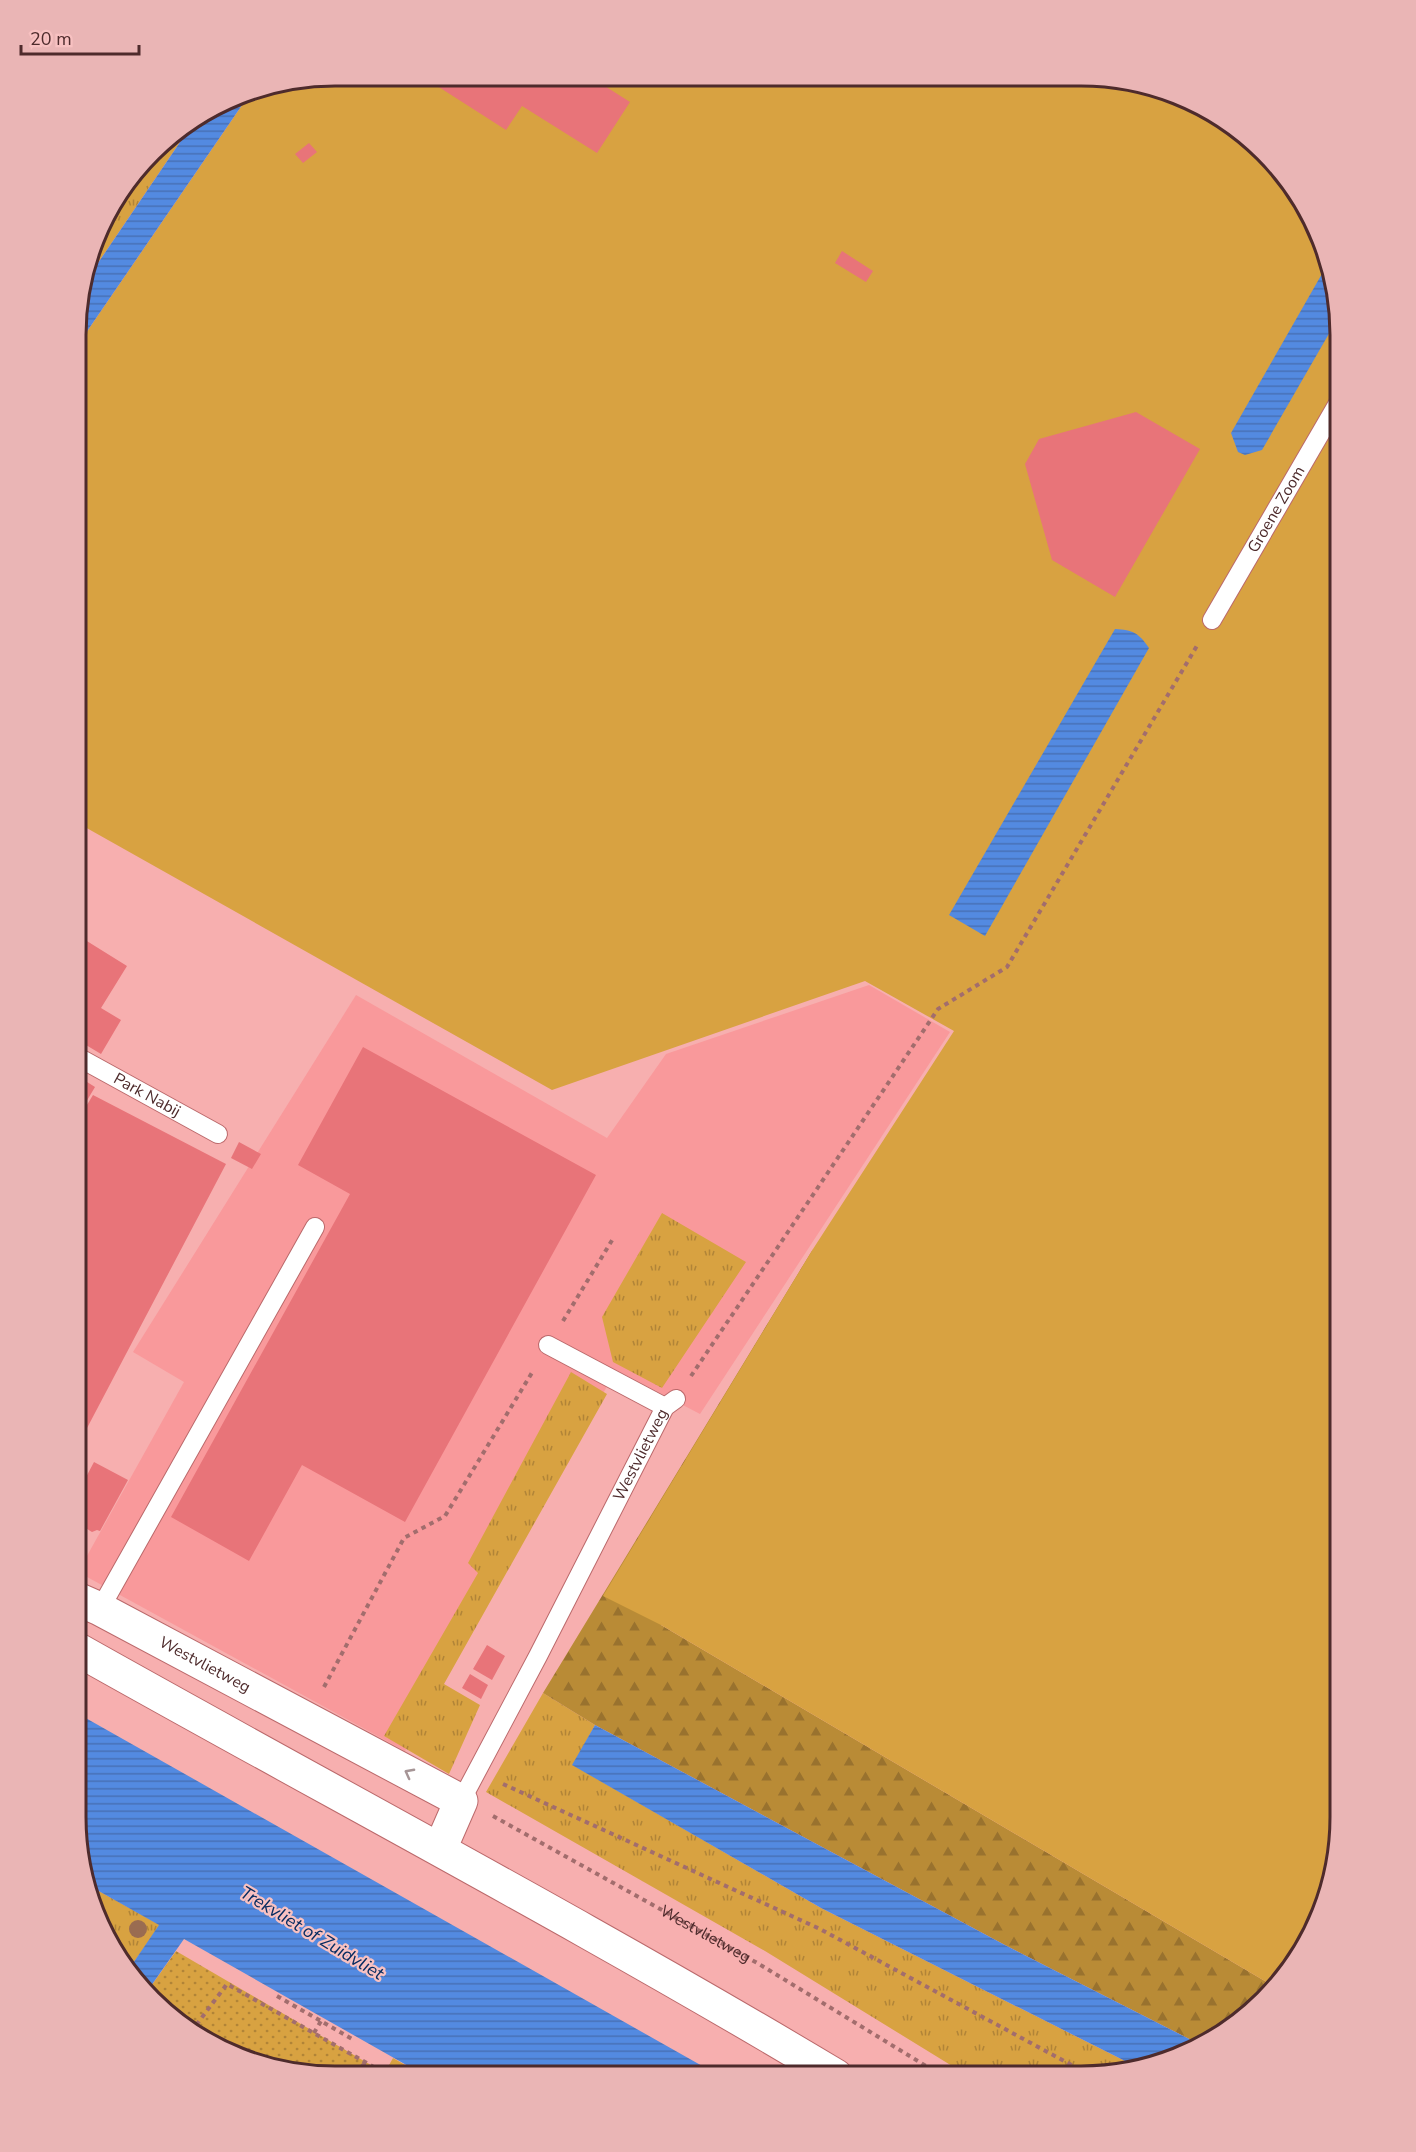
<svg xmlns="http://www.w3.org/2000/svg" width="1416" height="2152" font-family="'Nunito Sans',sans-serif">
<defs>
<pattern id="grass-tufts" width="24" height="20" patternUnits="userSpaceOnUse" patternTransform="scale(1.5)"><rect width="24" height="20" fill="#d8a241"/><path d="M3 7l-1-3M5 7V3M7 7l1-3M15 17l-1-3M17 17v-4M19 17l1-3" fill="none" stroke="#b18437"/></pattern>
<pattern id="forest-firs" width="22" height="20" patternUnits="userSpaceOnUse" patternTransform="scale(1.5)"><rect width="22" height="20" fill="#b98b36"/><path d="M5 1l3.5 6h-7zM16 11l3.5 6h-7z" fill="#99722e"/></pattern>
<pattern id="park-dots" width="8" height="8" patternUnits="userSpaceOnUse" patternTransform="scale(1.5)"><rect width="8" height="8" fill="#d8a241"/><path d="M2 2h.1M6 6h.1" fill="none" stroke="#b18437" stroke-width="1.8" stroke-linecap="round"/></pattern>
<pattern id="water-rules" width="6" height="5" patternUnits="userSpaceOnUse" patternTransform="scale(1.5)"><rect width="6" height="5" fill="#538ae1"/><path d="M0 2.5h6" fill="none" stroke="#4771b7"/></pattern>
</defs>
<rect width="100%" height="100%" fill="#f7afaf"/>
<path fill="#f9999b" d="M869 985 950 1032 700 1414 616 1370 405 1751 78 1572 184 1382 133 1352 356 995 607 1138 666 1054Z"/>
<path fill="url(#grass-tufts)" d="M195 120 81 288 102 219 163 140Z
M662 1213 746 1262 662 1388 613 1362 602 1317Z
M571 1372 607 1394 444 1684 480 1705 449 1774 384 1736 478 1573 468 1563Z
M543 1693 595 1725 573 1765 821 1908 1135 2066 1082 2077H970L765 1951 486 1792Z
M88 1885 160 1925 127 1972 95 1917Z
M393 2058 423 2075H398L387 2069Z"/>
<path fill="url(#forest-firs)" d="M813 1249 661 1625 1275 1987 1240 2023 1201 2045 1003 1944 595 1725 543 1693Z"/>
<path fill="url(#park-dots)" d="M176 1951 388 2075H301L236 2057 177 2024 146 1993Z"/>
<path fill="#d8a241" d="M335 75 1116 77 1180 95 1239 128 1287 176 1321 235 1341 335 1340 1835 1321 1916 1288 1975 1275 1987 661 1625 603 1596 813 1249 954 1031 865 981 552 1090 76 822 77 346 251 92Z"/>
<path fill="url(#water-rules)" d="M251 92 77 346V301L81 288 195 120 236 95Z
M1327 265 1338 318 1262 450 1245 455 1238 452 1231 433Z
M1115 629C1133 630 1139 633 1149 648L985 936 949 915Z
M75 1712 720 2076 424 2075 184 1939 146 1993 127 1972 159 1925 88 1885 75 1817Z
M595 1725 1003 1944 1201 2045 1181 2057 1135 2066 821 1908 572 1765Z"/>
<path fill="#e87479" d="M420 75 589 76 630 102 597 153 522 106 506 130Z
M309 143 317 152 303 163 295 154Z
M842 251 873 271 866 282 835 263Z
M1136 412 1200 449 1115 597 1052 560 1025 464 1039 439Z
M82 938 127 966 101 1008 121 1020 101 1054 76 1039V947Z
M363 1047 596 1175 405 1522 302 1465 249 1561 171 1517 350 1194 298 1165Z
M76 1075 95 1087 76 1119Z
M93 1095 226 1164 76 1449V1276L87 1254 76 1248V1123Z
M239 1142 261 1154 252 1169 231 1158Z
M94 1462 128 1480 100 1531 97 1530 92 1532 84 1527 81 1522 75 1518V1498Z
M487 1645 505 1656 492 1680 473 1669Z
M470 1674 488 1685 481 1699 462 1688Z"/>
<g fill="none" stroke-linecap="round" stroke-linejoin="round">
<g stroke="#bb696b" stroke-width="20">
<g id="lane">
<path id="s2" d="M1212 620 1341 398"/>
<path id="s3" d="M76 1056 218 1134"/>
<path d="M548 1345 665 1407"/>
<path d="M100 1609 315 1227"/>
<path id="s4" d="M461 1801 538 1656 665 1407 676 1399"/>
</g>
</g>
<g stroke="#bb696b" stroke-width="35">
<g id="street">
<path id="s5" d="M75 1598 100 1609 461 1801 440 1849"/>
</g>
</g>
<g stroke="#bb696b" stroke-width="35">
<path id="secondary" d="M75 1648C329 1791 586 1926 836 2076"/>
</g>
<g stroke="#a26d6d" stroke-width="4" stroke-dasharray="4.5 4.5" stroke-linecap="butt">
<path d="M563 1321 614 1237"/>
<path d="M691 1376 938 1009 1007 967 1198 644"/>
<path d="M324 1687 404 1538 445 1516 533 1371"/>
<path d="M503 1784 820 1929 1090 2075"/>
<path id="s1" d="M493 1816 759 1964 944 2077"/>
<path d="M277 1996 354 2040"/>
<path d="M191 2032 227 1984 388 2075"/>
<path d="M314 2033 321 2021"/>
<path d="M346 2075 367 2063"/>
</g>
<use href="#lane" stroke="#fff" stroke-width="18"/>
<use href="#street" stroke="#fff" stroke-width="33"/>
<use href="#secondary" stroke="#fff" stroke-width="33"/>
</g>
<circle fill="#9a6c51" cx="138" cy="1929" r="9"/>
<defs><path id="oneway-chevron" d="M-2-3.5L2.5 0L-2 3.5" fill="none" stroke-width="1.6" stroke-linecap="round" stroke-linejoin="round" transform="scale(1.5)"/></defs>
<use stroke="#a69596" href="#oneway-chevron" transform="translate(409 1773) rotate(-152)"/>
<g text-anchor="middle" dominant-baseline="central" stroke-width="4.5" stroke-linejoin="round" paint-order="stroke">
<g font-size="16" fill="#4e2b2c" stroke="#f8c1c1">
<text stroke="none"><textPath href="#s2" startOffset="128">Groene Zoom</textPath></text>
<text stroke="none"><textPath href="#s3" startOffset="81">Park Nabij</textPath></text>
<text stroke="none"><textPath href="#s4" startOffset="390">Westvlietweg</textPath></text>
<text stroke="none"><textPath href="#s5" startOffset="146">Westvlietweg</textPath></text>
<text stroke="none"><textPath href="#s1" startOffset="243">Westvlietweg</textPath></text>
</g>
<g font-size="18" font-style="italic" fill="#072c61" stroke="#f8c1c1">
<text transform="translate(312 1933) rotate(31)">Trekvliet of Zuidvliet</text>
</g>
</g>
<path d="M0 0H1416V2152H0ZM335 86H1081A249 249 0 0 1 1330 335V1817A249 249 0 0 1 1081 2066H335A249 249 0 0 1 86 1817V335A249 249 0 0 1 335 86Z" fill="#eab5b5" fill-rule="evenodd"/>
<path fill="none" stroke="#4e2b2c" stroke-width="3" d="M335 86H1081A249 249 0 0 1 1330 335V1817A249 249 0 0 1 1081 2066H335A249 249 0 0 1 86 1817V335A249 249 0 0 1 335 86Z"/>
<path d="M21 45v9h118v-9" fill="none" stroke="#4e2b2c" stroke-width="3"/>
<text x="30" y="45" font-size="18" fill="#4e2b2c" stroke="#f8c1c1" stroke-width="4.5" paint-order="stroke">20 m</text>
</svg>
